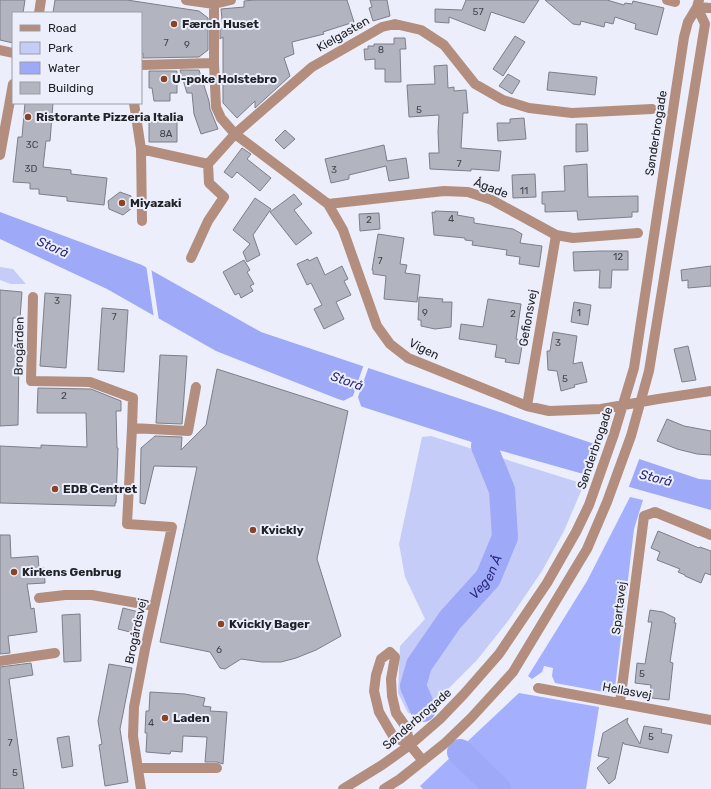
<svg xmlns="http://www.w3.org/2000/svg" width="711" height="789" font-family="Rubik,sans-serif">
<rect width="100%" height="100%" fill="#eceffb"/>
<path fill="#c5ccf7" d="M0 267 13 269 26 284H11L0 280Z
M431 436 584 484 564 531 542 571 508 621 477 660 430 707 419 714 408 713 398 693 400 646 425 619 405 577 399 544 422 437Z"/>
<path fill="#a4affe" d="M630 497 643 500 634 529 615 688 609 693 555 683 552 676 553 668 544 666 542 672 532 679 528 676 587 581Z
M519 693 599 707 586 789H423L420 786Z"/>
<path fill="#9ea9f7" d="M0 212 142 265 261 332 699 479 711 480V510L484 446 338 399 216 351 107 289 0 239Z"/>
<path fill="#eceffb" d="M146 265 151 267 159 321 154 318Z
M364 364 369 366 358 397 362 409 341 402 353 396Z
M601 444 640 457 628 489 589 478Z"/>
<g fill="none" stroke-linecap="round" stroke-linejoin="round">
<g stroke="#9ea9f7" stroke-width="26">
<path id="s1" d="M423 709 413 686 419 665 450 620 488 578 505 537 502 490 484 446 489 429"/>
<path d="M460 752 498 789"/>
</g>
</g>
<path fill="#b2b4c0" stroke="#7c7f8a" d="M0 0H25L23 13H13V43L0 40Z
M55 0H127L199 11 208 18V50L199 57 143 58V53H141V13H53Z
M254 0H347L354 22 323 32 324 34 292 42 294 54 284 58 290 76 255 108V101L237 118 223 103V37L220 39V28L223 29 221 9 244 7V1Z
M370 0H387L390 16 373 21 369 8 372 7Z
M466 0H539L524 23 491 12 485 31 449 17V23L435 22V9L462 10Z
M545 0H607L624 5 625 3 632 4 633 1 664 8 657 35 635 29 636 24 615 17 613 24 605 22 604 27 581 21 580 25 573 24Z
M515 36 525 42 503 76 493 69Z
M394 38H405L406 49H400L401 82H385V69H375V59L365 60 364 49H368V46H374V44H394Z
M447 65 448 88 454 87V91L466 90 468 113H463L461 148 501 151 499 171 471 169V171L430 169 429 153H439L438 132 439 115 409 117 407 85 435 84 434 66Z
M180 70H199L209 101 210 109 218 129 201 134 194 114 192 93H187Z
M149 71H177V93H170V101H154L152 88H149Z
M549 72 597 77 595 95 547 90Z
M508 74 520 81 512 94 499 86Z
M25 103H53L50 141H46L43 167 71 170V174L107 178 104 205 67 201V197L39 194V189H30V183L13 182 18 137H22Z
M524 118 526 139 498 141 497 123H510V119Z
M149 122H177V142H149Z
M576 124H587L588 151 576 152Z
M285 130 295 139 284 149 275 140Z
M384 145 387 161 406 158 409 178 389 181 386 166 349 175V179L331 183 325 159Z
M242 148 251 154 247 159 271 178 260 191 237 172 232 178 224 172Z
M587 164 588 197 638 196V212H632V217L578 220 577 211 545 212V204H542V192L565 191 564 166Z
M535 174 536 197 513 198 512 175Z
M120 192 131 196 132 208 123 215 109 209 108 201Z
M294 194 302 204 294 210 312 233 296 245 270 212Z
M255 198 271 209 253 235 260 255 247 262 243 252 250 244 233 230Z
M435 211 458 212 457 215 474 218V223L513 229 522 234 520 243 542 246 539 267 519 264 520 257 506 255 507 250 472 245 473 241 465 240V238L434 235 432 212 435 213Z
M379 213 380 229 360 231 359 214Z
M378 234 404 238 400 264 407 265 405 273 420 275 417 302 384 299 386 276 373 274V270H372Z
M600 251H628V270H612L611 288H599L600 270 574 271 573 252Z
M317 257 325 275 342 266 348 279 344 281 351 295 336 302 344 319 324 329 314 309 322 305 311 283 307 285 297 264 308 259 309 261Z
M244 260 250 270 247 272 254 284 250 286 253 291 241 298 239 293 235 295 223 272Z
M711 266V286L688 288V280L682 281 681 270Z
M0 290 22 292 20 318H13L12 346H17V352H19L18 425 0 426Z
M45 293 71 295 66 368 40 366Z
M419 297 443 299 442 302H452L451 327 435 329 421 326V320H418Z
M488 299 521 304 516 339 523 340 519 364 505 362 506 359 495 357 497 345 459 339 461 324 483 327Z
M574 302 591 305 588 325 571 322Z
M102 308 128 310 124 372 98 370Z
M553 332 577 336 573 364 582 362 587 382 574 385 575 387 561 391 557 371 548 370 547 351H550Z
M688 346 696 380 682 382 674 349Z
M160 355 187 356 182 424 156 423Z
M217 369 348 411 317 559 341 636 316 650 296 658 281 662H262L241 659 225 669 220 668 210 652 160 642 197 467 154 466 145 504 140 503 141 448 155 436 182 437 181 450 206 425Z
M38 388 91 389 121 401V411H116L117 448H118L116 503H115V506L0 503V446L41 448V445L87 447 86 413H37Z
M667 419 684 426 711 431V455L697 454 677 449 657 441Z
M658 531 699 548 700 547 711 551V575L705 573 701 583 685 576V575L678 572 680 569 657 560 660 552 651 548Z
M0 535H10L11 558 38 556 39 568H44L45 583 27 584 31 609 34 608 37 632 8 636 10 653 0 654Z
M123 608 139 612 134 633 118 629Z
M650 610 663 612 675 618 674 623H676L670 662 673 663 669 700 652 698 653 697 650 696 651 685 635 683 637 663 645 664 652 622H648Z
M80 614 81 661 64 662 62 615Z
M31 663 33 675 9 679 24 789H0V667Z
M109 664 132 668 120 729 128 782 105 786 99 745 102 744 98 721Z
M150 692 185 694 205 698 203 706 211 707 210 711 227 712 223 764 217 762H205L207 737 183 736 182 752 171 751 170 754 146 752 147 733H145L146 711H149Z
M628 718 627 722 640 744 644 726 662 729 661 733 672 735 668 753 624 744 623 742 615 779 609 784 597 768 609 758 598 756 603 733Z
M69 736 73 766 62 768 57 738Z"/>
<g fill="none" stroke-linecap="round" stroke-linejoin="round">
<path stroke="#b38e7f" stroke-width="10" d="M186 0 214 4 231 0
M667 0 675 2
M214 4V63L216 107 221 118 235 134 328 204 343 230 377 326 390 344 408 358 527 406 549 411 601 409 658 399 711 391
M697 7 711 8
M39 13 41 0
M0 50 13 53
M141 65 214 63
M134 103 141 149 142 221
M141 149 208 164 235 134 312 67 382 27 395 24 421 30 444 45 475 84 503 100 529 108 572 113 652 109
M0 155 13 84
M328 204 444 191 468 192 492 200 556 235 573 238 638 233
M191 258 208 221 224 197 209 183 208 164
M33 297 31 381 90 382 133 398 132 428 188 431 196 387
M527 406 556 235
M132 428 127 524 172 527 145 649 134 707 133 736 141 789
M39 598 65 595H92L154 606
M0 661 55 653
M538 688 711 720
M620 703 644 516 655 512 711 535
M410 745 406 727 396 713 392 696 391 679 395 657 390 652 381 659 376 675 374 691 379 712 393 736 410 745 423 761
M138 768H217
M343 789 382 765 410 745 440 719 464 694 499 654 547 583 576 532 589 505 614 434 634 368 684 37 688 22 697 7 699 0
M384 789 400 779 444 744 471 718 513 672 587 549 607 502 631 436 649 371 705 24 697 7"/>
</g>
<g fill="#8b4324" stroke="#eceffb" stroke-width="1.5">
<circle cx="174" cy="24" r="4"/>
<circle cx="164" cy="79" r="4"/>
<circle cx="28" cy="117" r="4"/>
<circle cx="122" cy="203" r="4"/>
<circle cx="55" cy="489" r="4"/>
<circle cx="253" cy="530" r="4"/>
<circle cx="14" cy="572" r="4"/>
<circle cx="221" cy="624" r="4"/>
<circle cx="165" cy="718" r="4"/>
</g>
<g text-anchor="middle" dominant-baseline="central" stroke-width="4" stroke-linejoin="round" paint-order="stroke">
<g font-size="10" fill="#45464d">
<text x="478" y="12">57</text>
<text x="166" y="43">7</text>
<text x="187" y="45">9</text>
<text x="381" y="50">8</text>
<text x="419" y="110">5</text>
<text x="166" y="134">8A</text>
<text x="32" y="145">3C</text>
<text x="459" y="164">7</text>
<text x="31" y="169">3D</text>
<text x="334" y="170">3</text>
<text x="524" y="191">11</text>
<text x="451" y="219">4</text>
<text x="369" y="220">2</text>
<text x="618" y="257">12</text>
<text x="380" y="261">7</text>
<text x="57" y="301">3</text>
<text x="425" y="313">9</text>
<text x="579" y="313">1</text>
<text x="513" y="314">2</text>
<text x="114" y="317">7</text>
<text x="558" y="343">3</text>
<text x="565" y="379">5</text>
<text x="64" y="396">2</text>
<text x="219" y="650">6</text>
<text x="642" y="674">5</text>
<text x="151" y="723">4</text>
<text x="651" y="737">5</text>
<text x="10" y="743">7</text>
<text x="15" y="773">5</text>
</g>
<g font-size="12" font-weight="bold" fill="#212227" stroke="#eceffb" text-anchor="start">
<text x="182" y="24">Færch Huset</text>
<text x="172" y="79">U-poke Holstebro</text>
<text x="36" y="117">Ristorante Pizzeria Italia</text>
<text x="130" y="203">Miyazaki</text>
<text x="63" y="489">EDB Centret</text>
<text x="261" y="530">Kvickly</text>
<text x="22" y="572">Kirkens Genbrug</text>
<text x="229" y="624">Kvickly Bager</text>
<text x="173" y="718">Laden</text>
</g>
<g font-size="12" fill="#212227" stroke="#eceffb">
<text transform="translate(343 34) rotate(-30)">Kielgasten</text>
<text transform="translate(656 133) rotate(-81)">Sønderbrogade</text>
<text transform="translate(491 188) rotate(21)">Ågade</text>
<text transform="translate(528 318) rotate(-80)">Gefionsvej</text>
<text transform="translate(19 346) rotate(-89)">Brogården</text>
<text transform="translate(424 349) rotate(26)">Vigen</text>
<text transform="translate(595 448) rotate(-71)">Sønderbrogade</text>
<text transform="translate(619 608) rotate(-83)">Spartavej</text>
<text transform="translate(136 631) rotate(-78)">Brogårdsvej</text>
<text transform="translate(627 691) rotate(10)">Hellasvej</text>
<text transform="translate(417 719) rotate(-41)">Sønderbrogade</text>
</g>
<g font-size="13" font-style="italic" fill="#2b2880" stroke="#eceffb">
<text transform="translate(53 247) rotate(24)">Storå</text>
<text transform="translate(347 381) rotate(19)">Storå</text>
<text transform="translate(656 478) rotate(14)">Storå</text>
<text stroke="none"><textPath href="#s1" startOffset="158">Vegen Å</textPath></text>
</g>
</g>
<rect x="12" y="12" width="130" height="92" fill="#eceffb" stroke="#9b9da6"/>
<rect x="20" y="25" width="20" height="6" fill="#b38e7f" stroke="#9b9da6"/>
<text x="48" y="32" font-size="12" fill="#212227">Road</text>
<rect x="20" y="42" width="20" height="12" fill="#c5ccf7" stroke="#9b9da6"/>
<text x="48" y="52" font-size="12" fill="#212227">Park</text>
<rect x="20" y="62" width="20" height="12" fill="#9ea9f7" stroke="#9b9da6"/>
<text x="48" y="72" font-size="12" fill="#212227">Water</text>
<rect x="20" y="82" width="20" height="12" fill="#b2b4c0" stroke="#9b9da6"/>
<text x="48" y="92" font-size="12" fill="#212227">Building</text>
</svg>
